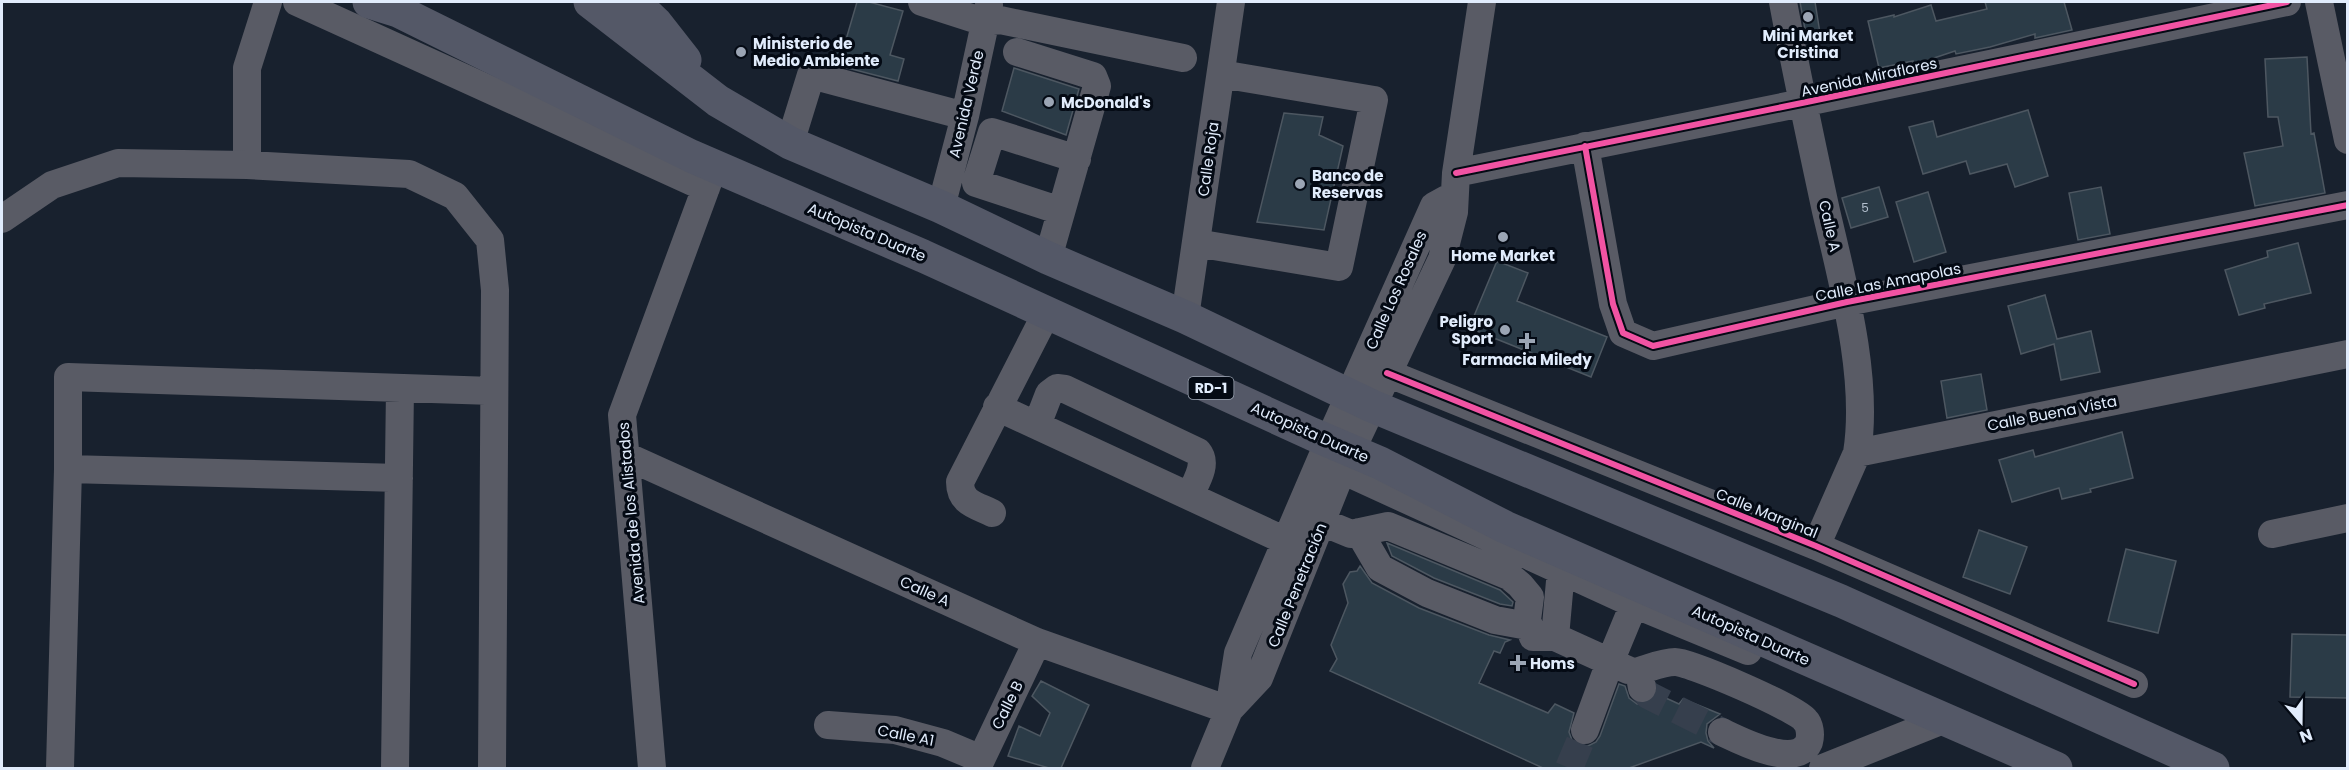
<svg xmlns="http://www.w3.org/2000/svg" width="2349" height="770" font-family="Poppins,sans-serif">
<rect width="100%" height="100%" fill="#18212e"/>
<path fill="#2b3b47" stroke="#4d5761" stroke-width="1.5" d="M857 2H869L903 11 890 55 904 59 898 81 832 64 839 41 845 43Z
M1800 2H1815L1820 33 1806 35Z
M1985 2H2064L2072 30 2035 38V34L1990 47 1956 54 1955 51 1928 60 1913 63V61L1879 68 1868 21 1894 15V17L1931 5 1936 21 1987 9Z
M2307 57 2311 134 2314 133 2325 193 2255 206 2244 153 2283 146 2278 117H2268L2265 59Z
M1014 68 1079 89 1066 135 1002 111Z
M2028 110 2048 176 2015 187 2007 164 1970 174 1966 161 1923 174 1909 127 1933 121 1937 137Z
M1284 113 1323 117 1319 135 1343 146 1324 230 1257 222Z
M1879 187 1888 217 1851 228 1842 198Z
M2101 187 2110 234 2078 240 2069 193Z
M1928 192 1946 252 1914 262 1896 202Z
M2298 243 2311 293 2264 304 2265 308 2239 315 2225 270 2268 257 2267 251Z
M1497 261 1528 273 1517 301 1607 337 1591 377 1469 328Z
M2045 295 2057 339 2091 331 2100 372 2061 380 2054 344 2021 354 2008 306Z
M1981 374 1987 410 1947 418 1941 381Z
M2122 432 2133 478 2090 489 2091 492 2062 499 2059 488 2012 502 1999 460 2033 450 2035 457Z
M1979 530 2027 547 2010 594 1963 577Z
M1387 543 1500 590 1513 602 1512 606 1500 604 1434 578 1392 556Z
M2126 549 2176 561 2158 633 2108 621Z
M1360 566 1372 583 1419 608 1489 635 1510 640 1505 642 1500 653 1494 651 1479 683 1548 713 1555 704 1574 713 1569 732 1572 740 1579 745 1588 746 1596 742 1600 736 1619 684 1625 686 1629 698 1637 704H1645L1652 701 1657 694 1679 704 1683 699 1720 714 1707 724 1706 733 1708 741 1714 748 1701 742 1629 768H1543L1330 671 1337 659 1331 645 1348 603 1343 584 1350 572 1357 571Z
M2292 634 2348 635V698L2290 697Z
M1041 681 1089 705 1061 768H1049L1008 756 1019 726 1040 736 1050 713 1032 696Z"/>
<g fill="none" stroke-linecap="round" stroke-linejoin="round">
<path stroke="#363f4d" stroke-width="28" stroke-dasharray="28 14" stroke-linecap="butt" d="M1642 688 1648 695 1722 732
M1569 768 1585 730"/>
<path stroke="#595b65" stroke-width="28" d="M297 2 706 188
M922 2 984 22 1000 20 1183 58
M1783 2C1796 72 1811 141 1826 211 1843 284 1869 378 1857 453
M2319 2 2348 140
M1017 52 1093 76 1097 86 1048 258
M790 143 811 75 965 116
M1585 146 1613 304 1623 333 1653 346 1847 302 2348 205
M247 165V68L268 2
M1456 173 1802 103 2287 2
M941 207 965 116 989 5
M1061 211 976 183 992 132 1077 159
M2 219 52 185 118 163 247 165 409 174 455 196 490 240 495 290 492 768
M1196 243 1339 267 1374 100 1221 74
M1185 317 1231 2
M1387 373 1816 546 2134 684
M997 407 1286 541
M1037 425 1049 394 1057 388 1065 389 1198 452C1208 464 1196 482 1190 495
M626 456 1037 642 1229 710
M68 469 399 478
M1342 470 1634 604 1748 651
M992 513C976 505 960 503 960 482L1047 312
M1322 522 1351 534 1388 526 1509 576 1520 585 1530 597 1527 620 1533 637H1555
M1359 532 1380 568 1427 593 1495 620 1528 626
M2272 534 2348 518
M1816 546 1857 453 2348 354
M1561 570 1555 637 1610 662 1634 604
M1642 688 1639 671C1650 668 1663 662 1675 662 1690 662 1796 708 1805 720 1810 725 1811 735 1809 742 1797 770 1741 741 1722 732
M1229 710 1259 678 1342 470 1442 259 1454 212 1456 173 1482 2
M828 725 895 730 943 743 981 759
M1585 730 1610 662 1628 670
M60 768 68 469V377L493 391
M395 768 400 388
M652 768 622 415 714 166
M977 768 1037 642
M1205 768 1229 710 1238 653 1329 441 1434 206 1454 195
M1823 768 1943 720"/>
<path stroke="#545867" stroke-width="33" d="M369 2 398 11 691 156 923 256 1312 434 1380 463 1505 527 2056 768
M590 2 718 101 790 143 941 207 1048 258 1185 317 1372 406 1841 601 2213 768
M634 2 656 23 685 60"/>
<g stroke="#040a14" stroke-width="10">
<path id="cycleway" d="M1585 146 1613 304 1623 333 1653 346 1847 302 2348 205
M1456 173 1802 103 2287 2
M1387 373 1816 546 2134 684"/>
</g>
<use href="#cycleway" stroke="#f153a3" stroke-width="6"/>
</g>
<g fill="#9ba5b4" stroke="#040a14" stroke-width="2">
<circle cx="1808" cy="17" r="6"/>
<circle cx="741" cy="52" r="6"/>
<circle cx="1049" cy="102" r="6"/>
<circle cx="1300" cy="184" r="6"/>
<circle cx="1503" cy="237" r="6"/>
<circle cx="1505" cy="330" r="6"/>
<path d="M1524 332h6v6h6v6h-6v6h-6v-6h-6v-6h6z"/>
<path d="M1515 654h6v6h6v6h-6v6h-6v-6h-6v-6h6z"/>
</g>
<g text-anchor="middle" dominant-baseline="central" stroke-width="6" stroke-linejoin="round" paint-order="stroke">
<g font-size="12" fill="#b4c0cf">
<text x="1865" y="207">5</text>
</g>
<rect fill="#040a14" stroke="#9fa8b6" stroke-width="1.5" x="1188.5" y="377" width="45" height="22" rx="4.5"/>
<g font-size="14" font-weight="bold" fill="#e1ecfc">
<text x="1211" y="388">RD-1</text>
</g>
<g font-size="15" font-weight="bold" fill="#e1ecfc" stroke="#040a14" text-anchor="start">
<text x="1808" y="35" text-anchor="middle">Mini Market<tspan x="1808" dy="17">Cristina</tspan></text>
<text x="753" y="43">Ministerio de<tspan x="753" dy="17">Medio Ambiente</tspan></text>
<text x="1061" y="102">McDonald's</text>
<text x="1312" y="175">Banco de<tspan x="1312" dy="17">Reservas</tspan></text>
<text x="1503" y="255" text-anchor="middle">Home Market</text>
<text x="1493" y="321" text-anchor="end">Peligro<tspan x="1493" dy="17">Sport</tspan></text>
<text x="1527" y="359" text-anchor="middle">Farmacia Miledy</text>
<text x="1530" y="663">Homs</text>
</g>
<g font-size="15" fill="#e1ecfc" stroke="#040a14">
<text transform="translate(1869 77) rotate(-12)">Avenida Miraflores</text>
<text transform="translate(966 104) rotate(-77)">Avenida Verde</text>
<text transform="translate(1208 159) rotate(-82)">Calle Roja</text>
<text transform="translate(1830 226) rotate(77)">Calle A</text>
<text transform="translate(867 232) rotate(23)">Autopista Duarte</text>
<text transform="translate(1888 282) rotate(-11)">Calle Las Amapolas</text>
<text transform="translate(1396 290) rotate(-66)">Calle Los Rosales</text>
<text transform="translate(2052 413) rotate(-11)">Calle Buena Vista</text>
<text transform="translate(1310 432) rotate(24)">Autopista Duarte</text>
<text transform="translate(631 513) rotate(-95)">Avenida de los Alistados</text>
<text transform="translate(1767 513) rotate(22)">Calle Marginal</text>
<text transform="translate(1297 585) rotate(-68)">Calle Penetración</text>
<text transform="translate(925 591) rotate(24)">Calle A</text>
<text transform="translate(1751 635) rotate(24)">Autopista Duarte</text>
<text transform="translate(1007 705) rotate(-64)">Calle B</text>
<text transform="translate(906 735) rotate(11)">Calle A1</text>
</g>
</g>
<rect width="2349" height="770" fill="none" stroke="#e1ecfc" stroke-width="6"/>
<g transform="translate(2301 722) rotate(160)" stroke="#040a14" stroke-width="4.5" paint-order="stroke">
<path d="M0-4.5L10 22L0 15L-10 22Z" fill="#e1ecfc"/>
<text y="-9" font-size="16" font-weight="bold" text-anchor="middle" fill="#e1ecfc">N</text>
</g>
</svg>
